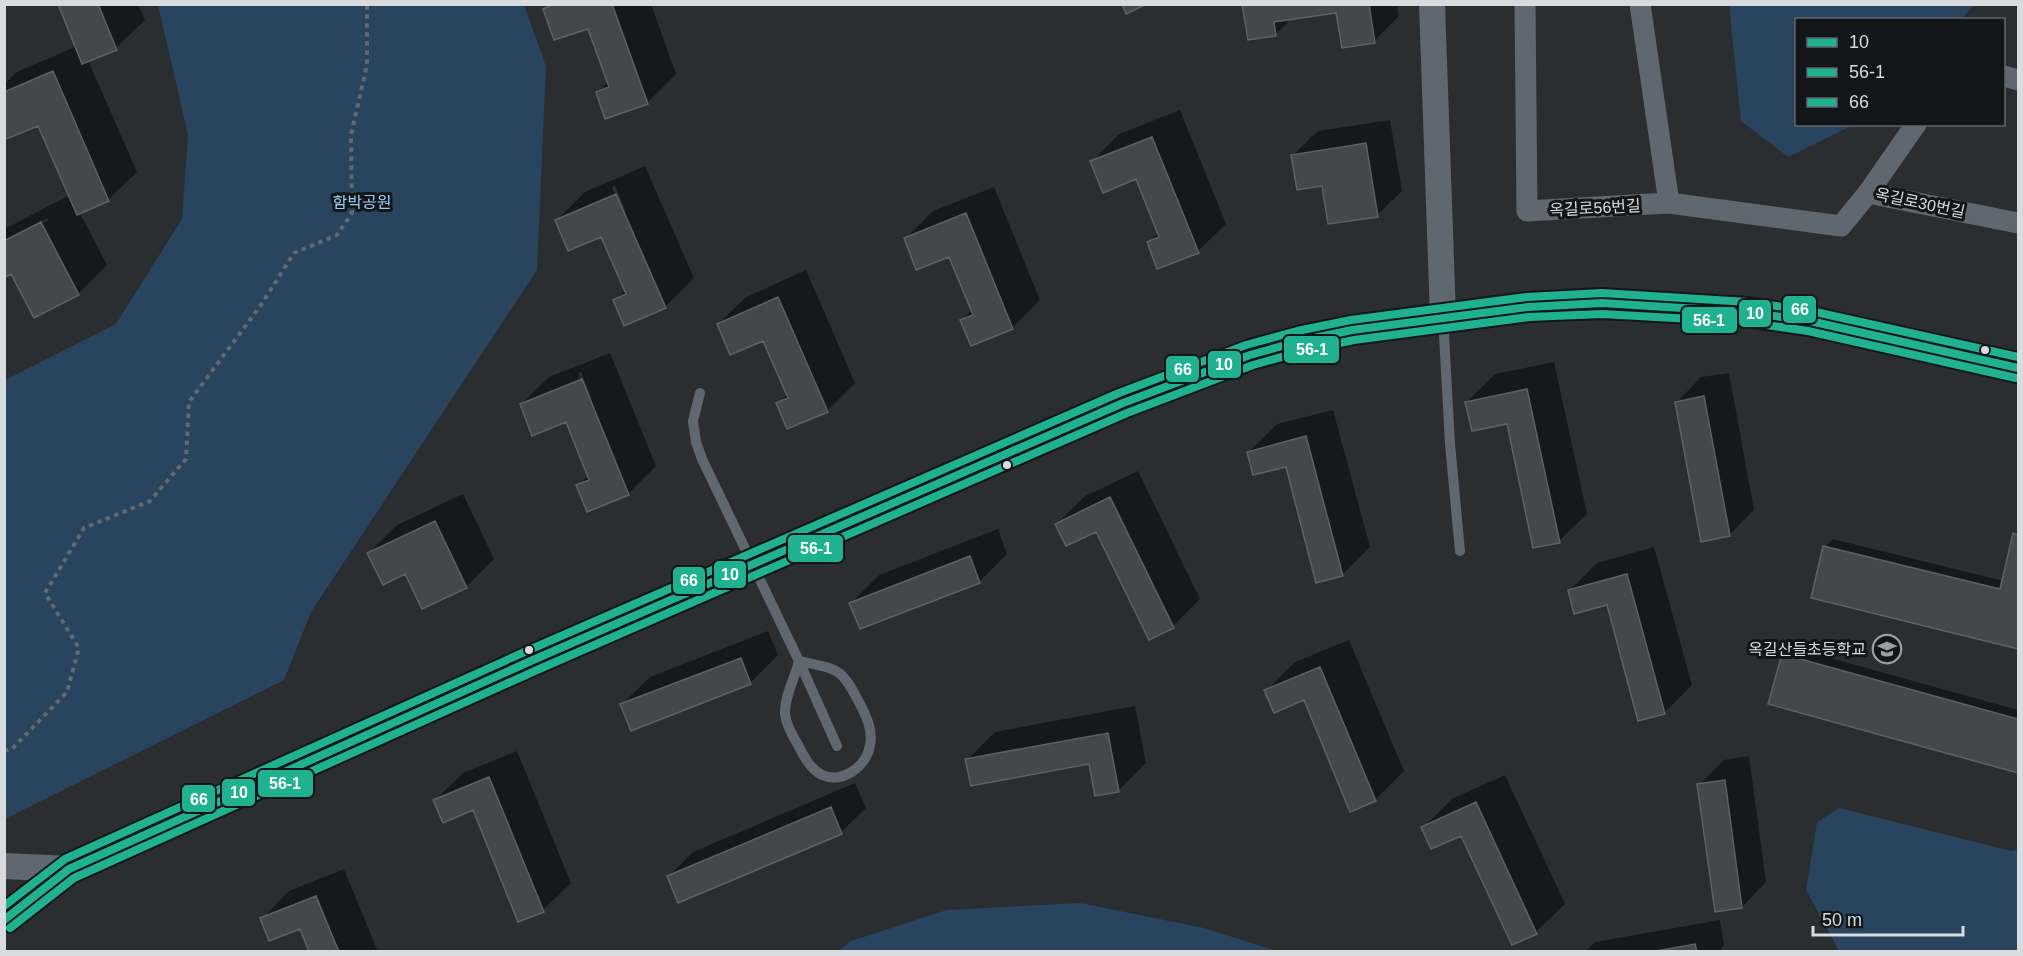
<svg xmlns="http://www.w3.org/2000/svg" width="2023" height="956" font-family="Arial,'Noto Sans KR',sans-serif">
<rect width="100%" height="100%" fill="#2b2e31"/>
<path fill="#28445e" d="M158 5H524L546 66 537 270 311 612 284 680 5 819V380L116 324 182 219 188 135Z
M1729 5V4L1973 5 1962 19 1796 20V124L1853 125 1788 157 1741 121Z
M1839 808 2011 851 2018 849V951H1838L1837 947 1806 890 1817 822Z
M1080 903 1204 928 1277 951H838L851 941 947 910Z"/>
<path fill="#0007" fill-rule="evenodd" d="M59 4H138L145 20 116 48 88 60 137 172 108 200 80 213 107 265 78 294 12 272 4 243 49 220 47 218 4 240V229L70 195 39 124 4 139V84L17 72 77 46Z
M549 4H651L676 74 647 103 598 92 608 82 588 27 544 9Z
M1244 4H1397L1399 16 1374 41 1337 11 1292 18 1276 34Z
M1180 110 1226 224 1198 251 1148 243 1159 232 1137 178 1092 162 1119 134Z
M1390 120 1402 191 1377 215 1323 185 1293 155 1318 131Z
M645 166 694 278 665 307 615 300 625 290 602 235 557 220 585 192ZM615 186 626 212H623L612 187Z
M994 187 1040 300 1012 328 962 320 972 310 950 255 905 239 933 211Z
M806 270 855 383 828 410 788 427 778 404 788 393 764 339 718 324 746 297Z
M610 353 656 466 628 494 578 486 589 475 566 420 521 404 549 377ZM581 372 591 397H588L578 373Z
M1554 362 1587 514 1559 541 1508 422 1467 402 1495 374Z
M1729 373 1754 510 1729 535 1677 402 1701 377Z
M1333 410 1370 547 1342 575 1287 465 1249 452 1277 424Z
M1138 471 1200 599 1173 626 1097 530 1057 524 1085 496Z
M463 494 494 559 466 587 423 607 406 572 369 553 397 525Z
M998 529 1007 554 979 582 851 603 879 575Z
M2018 530V648L1812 597 1825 547 1833 539 2003 581 2015 534Z
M1654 547 1692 685 1664 713 1608 603 1570 590 1597 563Z
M768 631 778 655 750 683 622 704 650 677Z
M1349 640 1404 771 1375 800 1305 698 1266 691 1295 662Z
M1791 647 2018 710V772L1770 703 1783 655Z
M1135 706 1146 763 1118 791 1090 762 967 760 995 732Z
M517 751 571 883 543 910 474 808 435 800 463 773Z
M1749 756 1766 882 1742 907 1699 785 1724 760Z
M1505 775 1565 904 1536 932 1462 834 1423 828 1452 799Z
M855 783 866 808 841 832 668 877 693 852Z
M344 869 378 952H311L301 927 262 919 289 891Z
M1720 920 1724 945 1718 952H1585L1595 942Z"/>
<path fill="#45484a" stroke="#5e6062" stroke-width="1.5" d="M58 4H98L117 50 82 64Z
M554 4H612L648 104 605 119 596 92 609 87 588 29 554 40 543 9Z
M1122 4H1147L1126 14Z
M1242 4H1369L1375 43 1342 48 1336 13 1274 22 1276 36 1248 40Z
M53 71 109 201 77 215 38 126 4 140V92Z
M1152 137 1199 253 1157 269 1147 242 1159 237 1136 179 1103 193 1090 161Z
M1366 143 1378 217 1328 224 1322 186 1297 190 1291 155Z
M616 194 666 308 624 326 613 300 626 294 601 237 568 251 555 220Z
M966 213 1013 329 971 346 960 320 973 315 949 257 916 270 904 238Z
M41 222 79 295 34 318 11 274 4 278V241Z
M778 297 828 412 787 429 776 403 788 398 763 341 730 355 717 324Z
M582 379 629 495 587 512 576 485 589 480 566 422 532 436 520 404Z
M1527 389 1560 543 1533 548 1507 424 1472 431 1465 402Z
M1704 396 1730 536 1701 542 1675 402Z
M1306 436 1343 576 1316 583 1286 467 1253 475 1247 452Z
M1110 497 1174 628 1149 640 1096 532 1066 546 1055 524Z
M435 521 467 588 422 609 405 574 383 585 367 553Z
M2013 533 2018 535V649L1811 598 1823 546 2000 589Z
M970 556 980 583 860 629 849 603Z
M1627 574 1665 714 1638 721 1607 605 1574 614 1568 590Z
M1782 654 2018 719V773L1768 704Z
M741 658 751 684 631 731 620 704Z
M1320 667 1376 801 1350 812 1304 700 1274 713 1264 690Z
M1108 733 1119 792 1095 796 1089 764 971 786 965 759Z
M489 777 544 912 518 922 473 810 443 823 433 800Z
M1725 780 1742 908 1715 912 1697 784Z
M1476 802 1537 934 1512 945 1461 836 1431 849 1421 827Z
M831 807 842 834 678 903 667 876Z
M316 896 339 952H309L300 929 269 941 260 918Z
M1695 944 1697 952H1651Z"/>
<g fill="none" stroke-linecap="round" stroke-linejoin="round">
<path stroke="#62686d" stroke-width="4" stroke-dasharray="4.5 4.5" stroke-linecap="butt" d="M4 751 12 749 67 692 79 648 45 593 84 528 150 501 186 459 189 402 261 305 294 253 337 235 352 213 351 135 367 65V4"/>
<path stroke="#5f6870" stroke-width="10" d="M1443 317 1450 444 1460 551
M700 393 693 421 696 442 702 459 799 661 837 746
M799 661C840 670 841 667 861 706 867 718 873 731 870 745 867 766 843 784 822 775 810 769 803 755 797 743 792 735 786 723 785 714 784 697 795 678 799 661Z"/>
<path stroke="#5f6870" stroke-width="21" d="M1525 4 1527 211 1669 203 1841 226 1868 193 1916 124
M1640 4 1669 203
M2004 76 2018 80
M1868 193 2018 223"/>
<path stroke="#5f6870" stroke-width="26" d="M1432 4 1443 317
M4 866 69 869
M4 920 69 869 533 660 1123 403 1250 355 1300 341 1352 330 1528 307 1602 303 1672 306 1747 312 1810 321 2018 368"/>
<g stroke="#131619" stroke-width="12">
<path id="bus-1" d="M4 920 69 869 533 660 1123 403 1250 355 1300 341 1352 330 1528 307 1602 303 1747 312 1810 321 2018 368"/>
</g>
<g stroke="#131619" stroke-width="12">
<path id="bus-2" d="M10 928 74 878 537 670 1127 413 1253 365 1303 351 1354 340 1529 317 1602 314 1746 322 1808 331 2016 378"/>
</g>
<g stroke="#131619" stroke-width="12">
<path id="bus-3" d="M4 906 65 859 529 650 1119 393 1246 345 1297 331 1351 320 1527 297 1602 293 1748 302 1811 311 2018 357"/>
</g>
<use href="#bus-1" stroke="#20b190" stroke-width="8"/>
<use href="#bus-2" stroke="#20b190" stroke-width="8"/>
<use href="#bus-3" stroke="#20b190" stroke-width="8"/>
</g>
<defs>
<g id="school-ring" transform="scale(1.5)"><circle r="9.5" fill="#131619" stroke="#9b9ea2" stroke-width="1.5"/><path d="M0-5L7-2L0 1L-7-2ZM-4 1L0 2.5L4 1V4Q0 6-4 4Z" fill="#9b9ea2"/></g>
</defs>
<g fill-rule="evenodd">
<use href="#school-ring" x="1887" y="649"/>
</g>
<g fill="#d8dbdf" stroke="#131619" stroke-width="2">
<circle cx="1985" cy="350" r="5"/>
<circle cx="1007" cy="465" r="5"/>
<circle cx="529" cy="650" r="5"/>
</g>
<g text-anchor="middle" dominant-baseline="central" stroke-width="6" stroke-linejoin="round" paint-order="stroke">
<g font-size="16" fill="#9ccaf4" stroke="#131619">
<text x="362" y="202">함박공원</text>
</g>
<g font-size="16" fill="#d8dbdf" stroke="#131619">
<text transform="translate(1920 203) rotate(12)">옥길로30번길</text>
<text transform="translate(1595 208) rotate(-3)">옥길로56번길</text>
</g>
<g font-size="16" fill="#d8dbdf" stroke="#131619" text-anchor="end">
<text x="1866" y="649">옥길산들초등학교</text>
</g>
</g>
<g stroke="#131619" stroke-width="2">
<rect x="1782" y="295" width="35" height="29" rx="6" fill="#20b190"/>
<rect x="1738" y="299" width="34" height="29" rx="6" fill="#20b190"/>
<rect x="1681" y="306" width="57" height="28" rx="6" fill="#20b190"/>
<rect x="1283" y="335" width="57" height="29" rx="6" fill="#20b190"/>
<rect x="1207" y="350" width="35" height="29" rx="6" fill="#20b190"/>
<rect x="1165" y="355" width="35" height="28" rx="6" fill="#20b190"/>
<rect x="787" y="534" width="57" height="29" rx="6" fill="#20b190"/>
<rect x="713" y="560" width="34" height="29" rx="6" fill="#20b190"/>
<rect x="672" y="566" width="34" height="29" rx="6" fill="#20b190"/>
<rect x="257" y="769" width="57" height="29" rx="6" fill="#20b190"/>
<rect x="221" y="778" width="35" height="29" rx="6" fill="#20b190"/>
<rect x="181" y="784" width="35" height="29" rx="6" fill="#20b190"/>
</g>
<g font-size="16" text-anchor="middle" font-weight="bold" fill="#fff">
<text x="1800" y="315">66</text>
<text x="1755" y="319">10</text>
<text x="1709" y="326">56-1</text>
<text x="1312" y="355">56-1</text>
<text x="1224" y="370">10</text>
<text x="1183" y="375">66</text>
<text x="816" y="554">56-1</text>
<text x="730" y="580">10</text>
<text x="689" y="586">66</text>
<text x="285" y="789">56-1</text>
<text x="239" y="798">10</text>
<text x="199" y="805">66</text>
</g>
<rect width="2023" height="956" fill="none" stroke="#d8dbdf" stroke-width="12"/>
<rect x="1795" y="18" width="210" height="108" fill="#131619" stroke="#626568" stroke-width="1.5"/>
<rect x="1807" y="38" width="30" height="9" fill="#20b190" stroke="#626568" stroke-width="1.5"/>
<text x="1849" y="48" font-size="18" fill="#d8dbdf">10</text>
<rect x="1807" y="68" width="30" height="9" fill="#20b190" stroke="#626568" stroke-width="1.5"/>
<text x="1849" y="78" font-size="18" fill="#d8dbdf">56-1</text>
<rect x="1807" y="98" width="30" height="9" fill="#20b190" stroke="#626568" stroke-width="1.5"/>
<text x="1849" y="108" font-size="18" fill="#d8dbdf">66</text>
<path d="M1813 926v9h150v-9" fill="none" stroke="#d8dbdf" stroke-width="3"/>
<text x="1822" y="926" font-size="18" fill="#d8dbdf" stroke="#131619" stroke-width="4.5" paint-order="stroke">50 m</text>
</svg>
